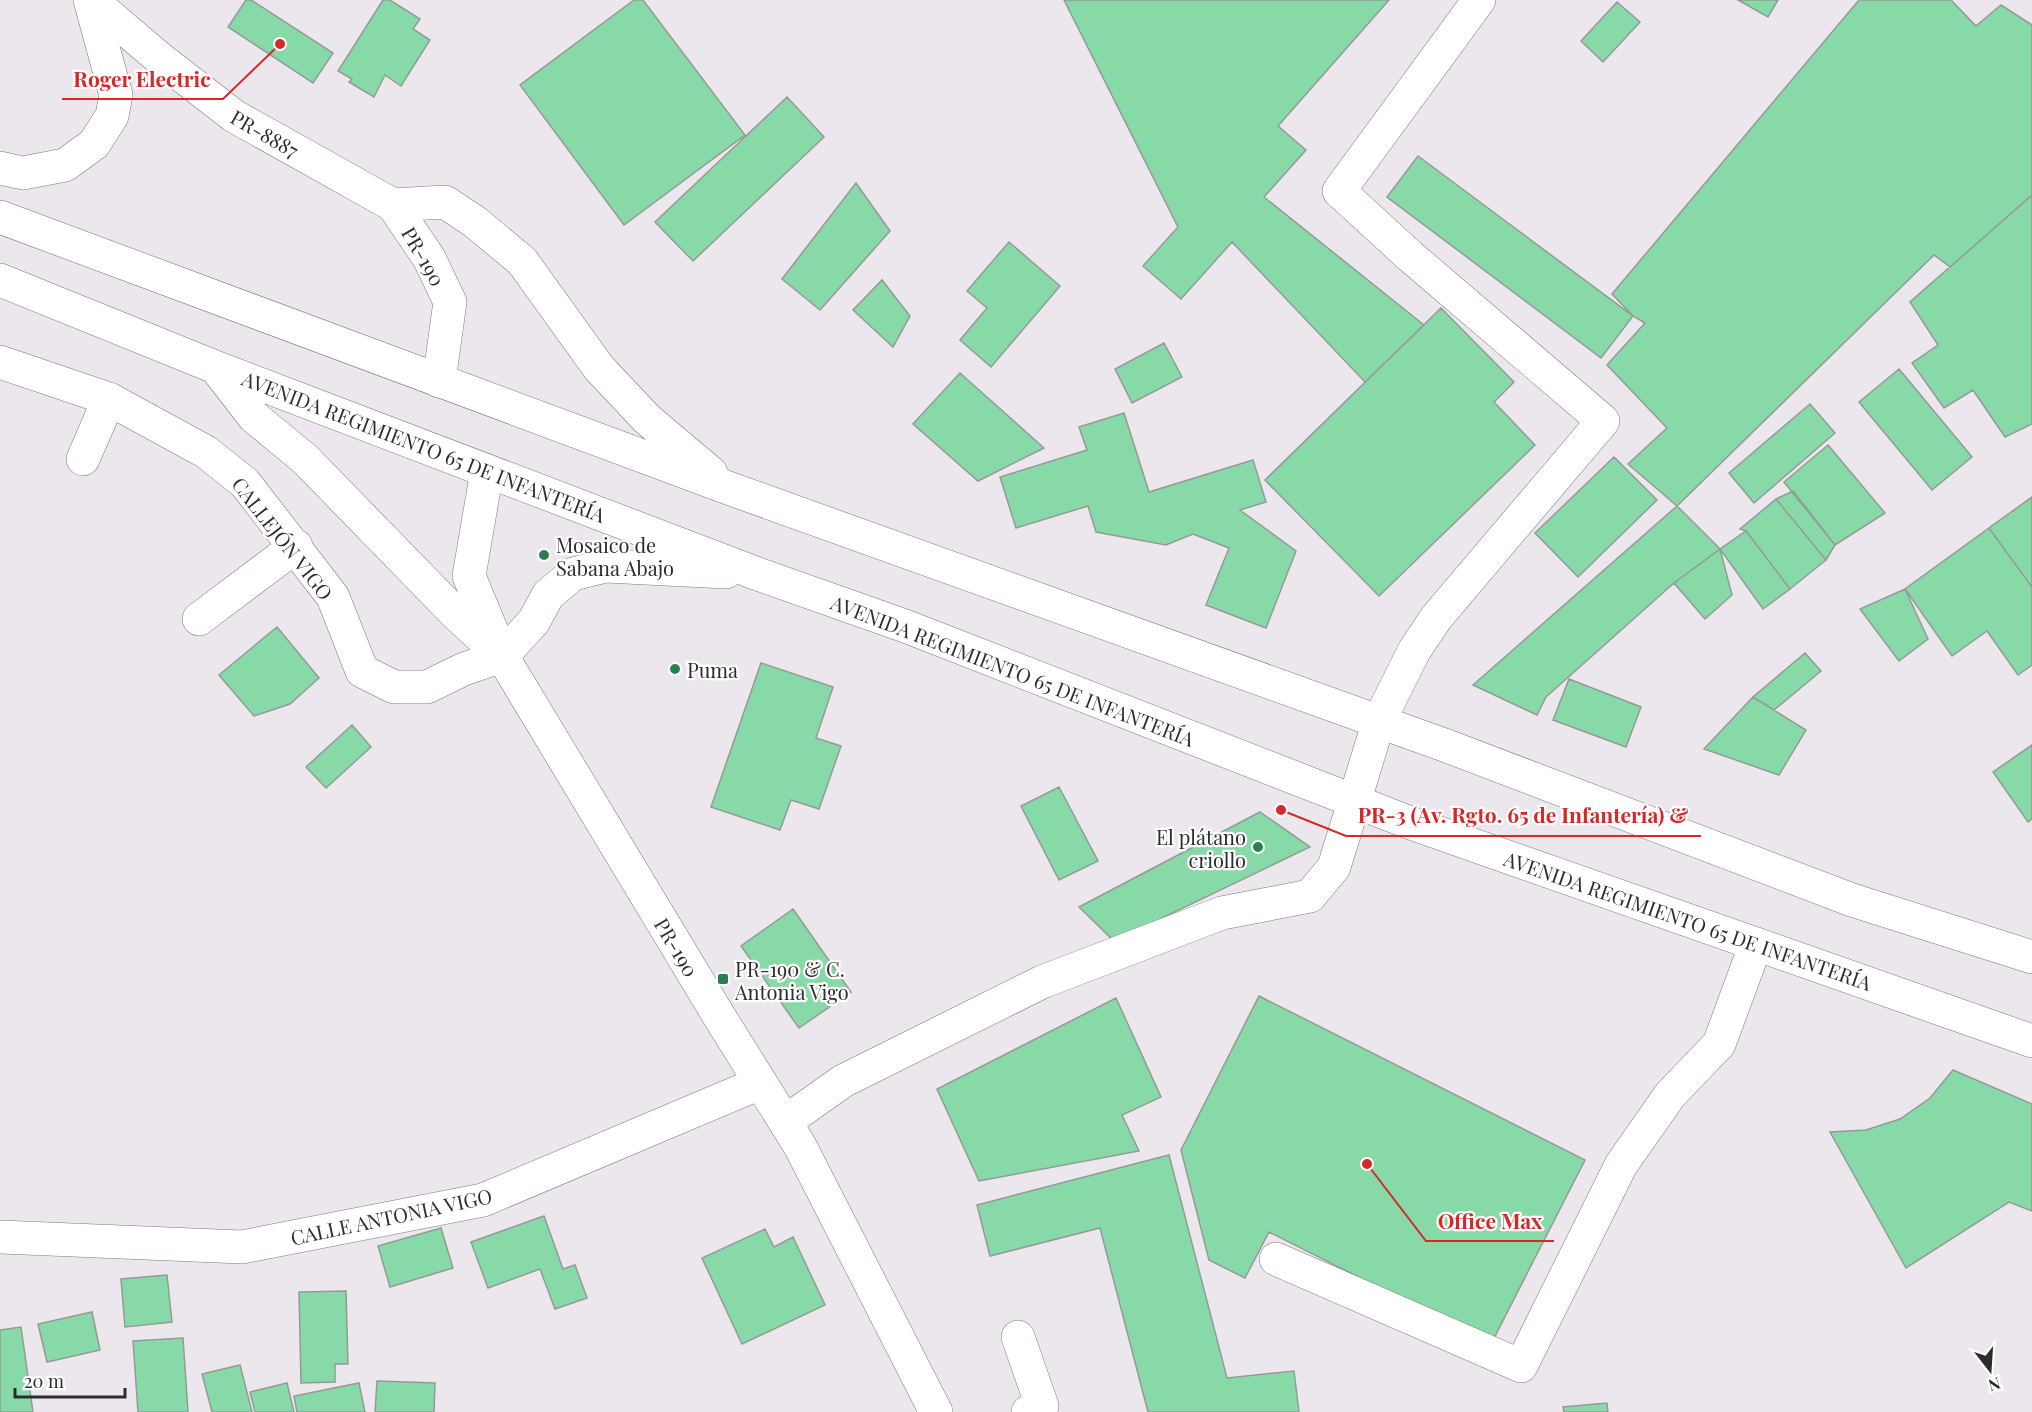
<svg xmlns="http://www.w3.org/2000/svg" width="2032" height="1412" font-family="'Playfair Display',serif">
<rect width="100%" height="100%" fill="#ece7ec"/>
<path fill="#87daa8" stroke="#949a96" stroke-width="1.5" d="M246 0H251L333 53 313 83 228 27Z
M383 0H390L420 19 413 29 430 40 401 86 385 75 374 97 349 82 352 79 338 71Z
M634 0H643L745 135 624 225 520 85Z
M1064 0H1389L1278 126 1306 150 1264 197 1424 325 1365 382 1232 242 1181 299 1143 266 1178 227Z
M1738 0H1778L1768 17Z
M1859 0H1951L1976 26 2001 5 2032 25V195L1950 267 1934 255 1677 506 1628 464 1667 428 1607 365 1645 323 1633 316 1612 294Z
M1617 2 1640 22 1603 62 1581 41Z
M787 97 824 137 693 261 655 222Z
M1418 156 1633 316 1601 358 1387 197Z
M856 183 890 231 820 310 782 279Z
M2032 195V424L2005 437 1973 390 1944 408 1912 363 1938 345 1910 302Z
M1009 242 1060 286 991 367 960 340 987 308 967 291Z
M882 280 910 316 893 347 853 310Z
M1441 308 1514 382 1494 402 1535 445 1379 596 1265 480Z
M1164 343 1182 377 1132 403 1115 369Z
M1899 369 1972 457 1932 490 1859 402Z
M960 373 1044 448 978 481 913 424Z
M1810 404 1835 433 1754 503 1729 473Z
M1124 413 1149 492 1253 460 1266 502 1240 510 1296 551 1266 628 1206 605 1229 548 1193 534 1166 545 1096 532 1088 506 1016 528 1000 477 1087 450 1079 427Z
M1828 445 1885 513 1835 545 1784 482Z
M1614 457 1657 500 1578 577 1535 533Z
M1793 491 1835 545 1826 560 1776 499Z
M2032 497V587L1989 528Z
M1776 499 1826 560 1790 589 1746 531 1740 529Z
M1677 506 1720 549 1674 583 1546 697 1537 715 1473 685Z
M1989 528 2032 587V665L2018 675 1987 631 1952 656 1905 589Z
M1746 531 1790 589 1763 609 1720 549Z
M1720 549 1732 595 1705 619 1674 583Z
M1905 589 1928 639 1899 661 1860 609Z
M277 627 319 678 290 704 254 716 219 675Z
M1805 653 1821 671 1774 710 1753 697Z
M761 663 833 687 816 738 841 746 819 809 791 800 780 830 711 807Z
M1569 679 1641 707 1626 747 1553 720Z
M1753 697 1806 730 1779 775 1704 749Z
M352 725 371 747 326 788 306 767Z
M2032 745V819L2028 822 1993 772Z
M1059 787 1098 861 1059 880 1021 806Z
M1260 812 1310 847 1114 941 1079 907Z
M793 909 851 992 799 1028 741 946Z
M1259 996 1585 1160 1491 1344 1269 1232 1245 1278 1209 1260 1181 1150Z
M1116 998 1161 1097 1122 1115 1139 1151 979 1181 937 1089Z
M1953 1070 2032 1104V1211L2009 1202 1906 1268 1830 1132 1866 1130 1900 1119 1930 1098Z
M1169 1155 1227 1378 1294 1371 1299 1412H1148L1100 1228 990 1256 977 1205Z
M544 1216 563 1269 575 1265 587 1298 555 1309 540 1269 488 1288 471 1242Z
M441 1228 453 1268 390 1287 378 1246Z
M765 1229 774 1247 793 1237 825 1305 742 1344 702 1258Z
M167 1275 172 1322 125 1327 121 1279Z
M346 1291 348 1364H335V1382L301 1383 299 1292Z
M92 1312 100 1350 47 1362 38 1324Z
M21 1327 33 1412H0V1330Z
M183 1338 188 1412H138L133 1341Z
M240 1365 252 1412H212L202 1374Z
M377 1381 435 1383 434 1412H375Z
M287 1383 294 1412H255L250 1392Z
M359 1383 365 1412H297L294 1396Z
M1607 1403 1608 1412H1564L1563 1407Z"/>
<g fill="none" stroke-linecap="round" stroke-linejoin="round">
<g stroke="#7d797e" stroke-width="34">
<path id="minor" d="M91 0 158 57 234 116 393 205 429 258 450 302 439 381
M0 362 109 399 206 452 245 483 333 597 362 671 394 687H427L464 669 502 656
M83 459 109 399
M487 471 469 576 502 656 719 1016 800 1146 936 1412
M199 619 296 546
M785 1122 843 1081 1042 982 1222 913 1310 896 1334 867 1379 721 1414 651 1436 618 1603 421 1410 256 1339 191 1479 0
M0 1237 242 1247 483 1200 760 1083
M1276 1259 1521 1366 1621 1165 1670 1095 1719 1044 1756 944
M1018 1337 1042 1406 1028 1412"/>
</g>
<g stroke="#7d797e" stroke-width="34">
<path id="highway" d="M0 168 23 173 65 165 94 144 112 116 116 95 90 0
M393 205 445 202 475 222 522 261 599 368 647 419 711 473
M0 217 731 489 1447 746 1852 900 2032 957
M0 280 215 367 755 573 905 626 1408 822 2032 1041
M216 368 254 417 305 459 456 614 502 656 534 621 548 595 573 574 606 566 726 572"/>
</g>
<use href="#minor" stroke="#fff" stroke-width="33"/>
<use href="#highway" stroke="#fff" stroke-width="33"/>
</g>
<g fill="#2b8053" stroke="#fff" stroke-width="2">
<circle cx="544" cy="555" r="6"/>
<circle cx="675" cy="669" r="6"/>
<circle cx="1258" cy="847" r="6"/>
<rect x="717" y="973" width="12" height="12" rx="3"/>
</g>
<g text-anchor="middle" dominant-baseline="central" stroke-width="4.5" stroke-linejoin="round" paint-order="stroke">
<g font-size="20" fill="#2d2c2d" stroke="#fff">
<text transform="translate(265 133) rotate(30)">PR-8887</text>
<text transform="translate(424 256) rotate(60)">PR-190</text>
<text transform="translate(424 446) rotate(21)">AVENIDA REGIMIENTO 65 DE INFANTERÍA</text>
<text transform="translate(283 538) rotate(52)">CALLEJÓN VIGO</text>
<text transform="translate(1013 670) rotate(21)">AVENIDA REGIMIENTO 65 DE INFANTERÍA</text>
<text transform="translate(1688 920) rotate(19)">AVENIDA REGIMIENTO 65 DE INFANTERÍA</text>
<text transform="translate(677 947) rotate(59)">PR-190</text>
<text transform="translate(391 1216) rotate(-12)">CALLE ANTONIA VIGO</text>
</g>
<g font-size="20" fill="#2d2c2d" stroke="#fff" text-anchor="start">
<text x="556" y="544">Mosaico de<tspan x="556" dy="23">Sabana Abajo</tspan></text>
<text x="687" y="669">Puma</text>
<text x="1246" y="836" text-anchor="end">El plátano<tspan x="1246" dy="23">criollo</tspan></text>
<text x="735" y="968">PR-190 &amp; C.<tspan x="735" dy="23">Antonia Vigo</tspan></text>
</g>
</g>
<path fill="none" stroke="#d62828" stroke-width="2" d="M280 44L223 99H62M1281 810L1346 836H1701M1367 1164L1426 1241H1554"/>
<g fill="#d62828" stroke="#fff" stroke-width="2">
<circle cx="280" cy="44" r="6"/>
<circle cx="1281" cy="810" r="6"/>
<circle cx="1367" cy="1164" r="6"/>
</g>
<g font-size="21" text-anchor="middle" font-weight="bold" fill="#d62828" stroke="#fff" stroke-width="4.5" stroke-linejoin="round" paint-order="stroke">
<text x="142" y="87">Roger Electric</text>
<text x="1523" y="823">PR-3 (Av. Rgto. 65 de Infantería) &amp;</text>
<text x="1490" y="1229">Office Max</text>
</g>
<g transform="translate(1990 1370) rotate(163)" stroke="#ffffff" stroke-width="4.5" paint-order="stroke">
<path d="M0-4.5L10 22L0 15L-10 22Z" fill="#2d2c2d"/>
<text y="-9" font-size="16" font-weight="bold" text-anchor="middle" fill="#2d2c2d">N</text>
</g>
<path d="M15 1388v9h110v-9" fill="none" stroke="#2d2c2d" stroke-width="3"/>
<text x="24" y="1388" font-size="18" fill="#2d2c2d" stroke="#ffffff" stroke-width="4.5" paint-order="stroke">20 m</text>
</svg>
